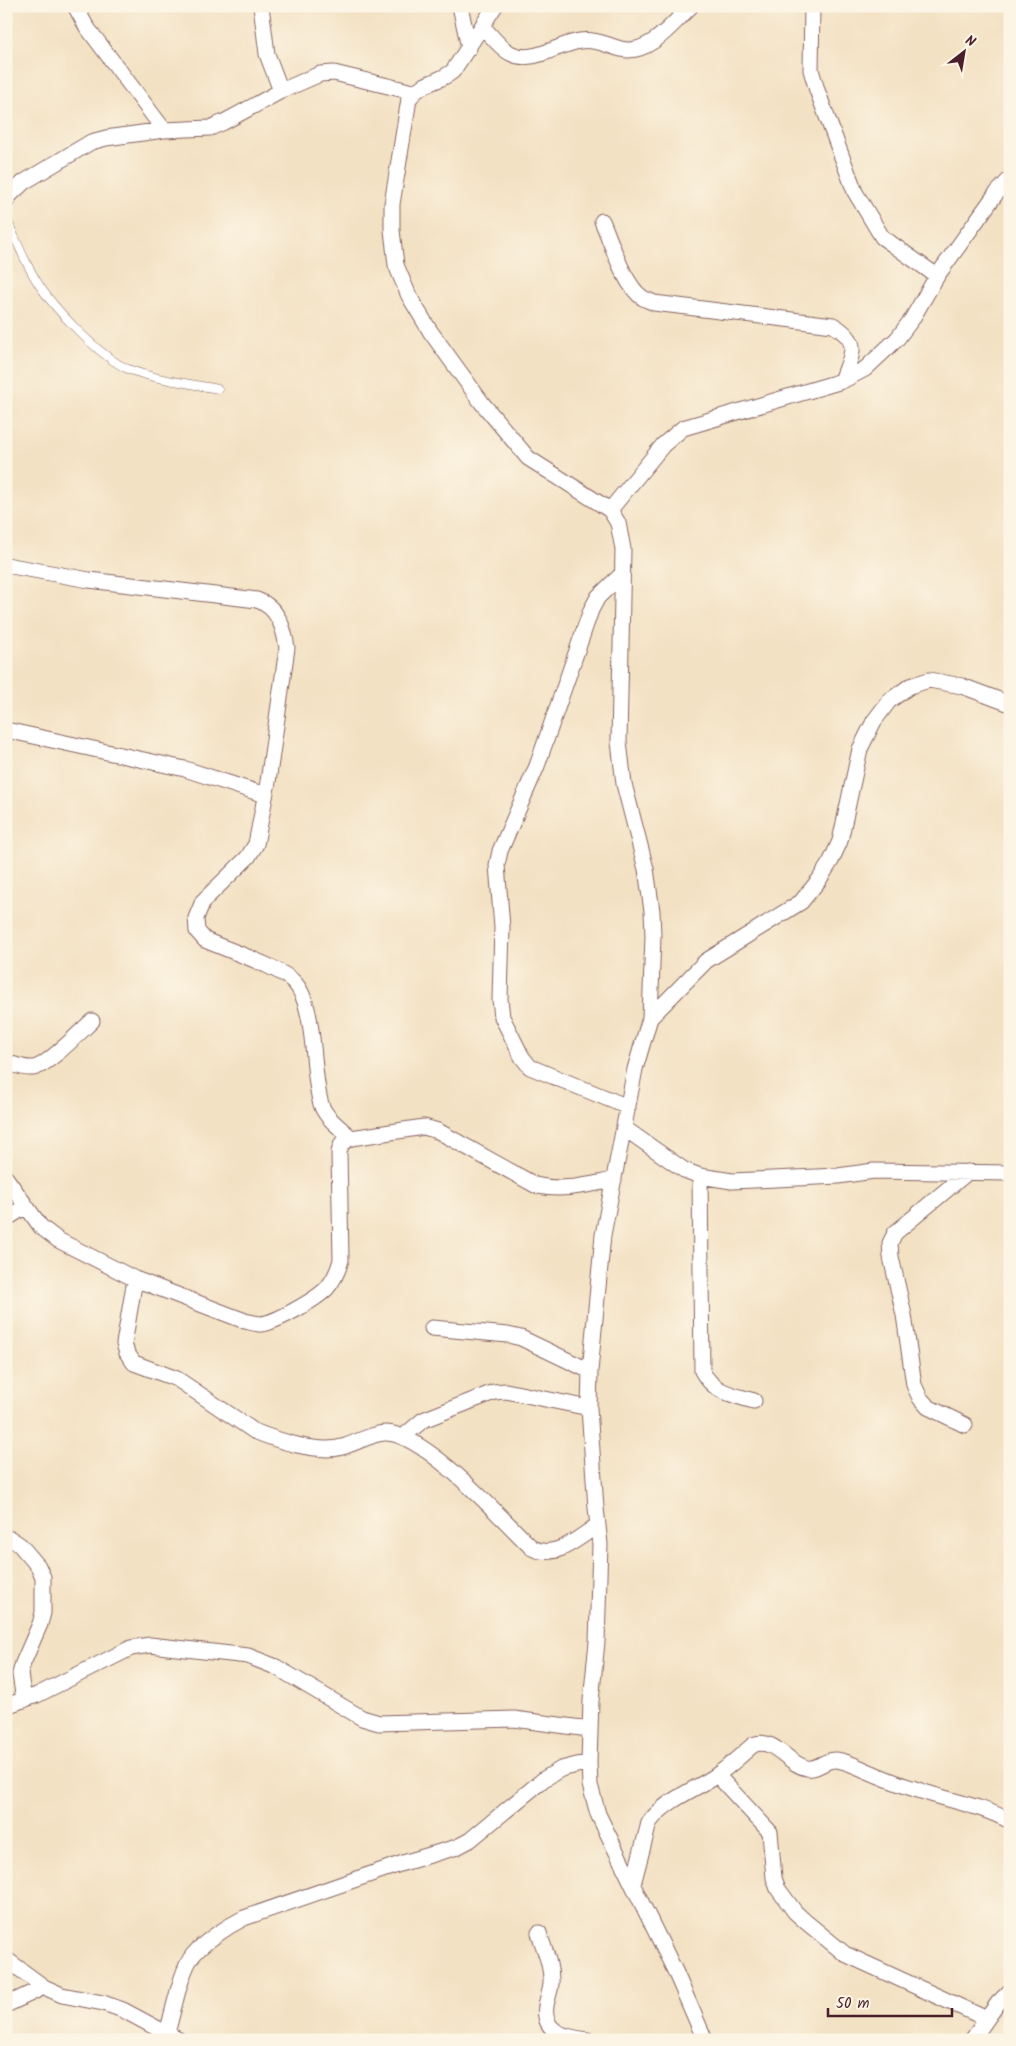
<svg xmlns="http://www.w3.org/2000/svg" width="1016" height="2046" font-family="Kalam,sans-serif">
<rect width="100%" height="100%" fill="#fcf5e5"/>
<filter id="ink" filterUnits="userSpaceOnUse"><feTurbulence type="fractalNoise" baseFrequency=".02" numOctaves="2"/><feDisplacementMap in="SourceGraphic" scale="10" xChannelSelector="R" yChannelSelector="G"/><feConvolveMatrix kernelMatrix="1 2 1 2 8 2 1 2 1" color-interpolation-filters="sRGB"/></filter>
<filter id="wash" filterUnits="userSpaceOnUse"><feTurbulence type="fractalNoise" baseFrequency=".0096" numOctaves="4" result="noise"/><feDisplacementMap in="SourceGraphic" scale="20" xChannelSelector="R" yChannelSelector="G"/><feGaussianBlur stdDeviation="1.12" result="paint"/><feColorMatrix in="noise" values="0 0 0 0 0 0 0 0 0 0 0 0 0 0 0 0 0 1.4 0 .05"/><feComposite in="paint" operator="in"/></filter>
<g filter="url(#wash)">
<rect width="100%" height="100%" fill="#f3e1c3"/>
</g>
<g filter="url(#ink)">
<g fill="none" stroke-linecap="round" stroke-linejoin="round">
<g stroke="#856360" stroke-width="9">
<path id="service" d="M6 218C16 239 24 261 36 280 52 307 100 357 128 369 156 380 189 383 218 389"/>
</g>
<g stroke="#856360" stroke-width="17">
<path id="minor" d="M75 6 86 26 164 130
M261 6 267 54 281 91
M460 6 469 48
M495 6 453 71C439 83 420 82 409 99L392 204V230L396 265 409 296 430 331 482 403 528 458 610 510 618 523 623 549 619 742 624 784 646 869 652 911 653 936 650 1018 635 1069 603 1235 590 1371 589 1408 596 1508 600 1544 597 1642 591 1701 589 1762 590 1785 598 1814 675 1971 705 2040
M812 6 811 70 817 90 855 192 882 237 937 276
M482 26C491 35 500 48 510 53 532 65 558 44 580 41 595 39 607 45 621 49 649 56 673 23 691 6
M6 201 11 194 24 182 91 142 106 138 164 130 210 128 224 122 281 91 320 74 334 73 413 92
M602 221C611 241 624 286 643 298 646 300 651 301 654 303L833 325C863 343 851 354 842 381
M610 510 663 445 683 428 842 381 865 369 897 339 912 319 937 276 995 195 1010 179
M6 565 89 580 257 600C278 607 284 628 287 648L268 782 256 844 248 857 203 901 196 918 197 931 205 940C227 950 280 967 294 982 317 1006 311 1073 321 1104 325 1118 341 1128 351 1138
M622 574 598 597 591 610 537 766 500 851 497 865 502 927 500 999 502 1017 522 1057 530 1067 628 1107
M6 730 185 769 265 795
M650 1018 706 961 801 902 819 880 831 861 840 841 860 749 874 721 889 701 910 686 929 680 962 686 1010 704
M6 1062C15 1065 24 1069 33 1068 46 1067 81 1031 92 1021
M624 1128 684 1170 700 1176 732 1181 838 1176 874 1171 1010 1173
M700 1176 702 1371C714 1393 731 1394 754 1401
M6 1178 41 1227 58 1240 135 1279 245 1321C250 1322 256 1324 261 1324 275 1323 317 1299 327 1288 334 1280 338 1271 341 1260L339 1152 342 1143 351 1138 424 1127 438 1131 535 1185C562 1192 586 1185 614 1180
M6 1219 26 1206
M135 1279 124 1344 127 1353 134 1363 177 1379 254 1431C276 1440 318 1454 342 1447 354 1444 373 1433 385 1433 424 1432 504 1521 532 1548 556 1560 578 1538 598 1525
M432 1328 508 1335 521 1338 590 1371
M965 1425 928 1407 920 1398 914 1385 904 1315 891 1257 890 1243 895 1233 968 1172
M404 1436 423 1420 494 1392 506 1391 589 1408
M6 1539H11L20 1545 38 1566 43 1577V1613L40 1624 23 1663 20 1674 24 1700
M6 1706 37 1695 131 1648 150 1645 248 1656 276 1667 362 1718 379 1723 514 1719 589 1729
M717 1775 770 1832 774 1878 778 1889 795 1912 806 1922 845 1954 987 2019
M633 1884 649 1823C664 1801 692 1791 714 1777 728 1768 741 1755 753 1745 774 1736 788 1765 807 1768 818 1770 825 1759 836 1760 846 1761 856 1766 865 1770 881 1777 898 1784 915 1789 946 1800 980 1805 1010 1821
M539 1933C544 1949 552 1966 551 1983 551 1990 547 1998 546 2006 542 2033 566 2037 587 2040
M6 1959 44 1987 62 1995 103 2003 123 2010 179 2040
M6 2005 44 1987
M167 2033C173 2013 181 1969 193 1955 205 1941 228 1926 244 1918L403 1863 457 1847 470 1840 544 1779 561 1769 589 1762
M972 2040 998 2003 1010 1991"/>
</g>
<use href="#service" stroke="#fff" stroke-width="8"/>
<use href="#minor" stroke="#fff" stroke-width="15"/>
</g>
</g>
<rect width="1016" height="2046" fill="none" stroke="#fcf5e5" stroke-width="25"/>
<g transform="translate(964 52) rotate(31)" stroke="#fcf5e5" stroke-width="4" paint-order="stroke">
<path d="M0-4L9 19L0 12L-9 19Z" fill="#4a1f2b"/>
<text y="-8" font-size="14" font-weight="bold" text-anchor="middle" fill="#4a1f2b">N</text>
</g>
<path d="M828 2008v8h124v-8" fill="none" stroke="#4a1f2b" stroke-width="2.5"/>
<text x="836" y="2008" font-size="15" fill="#4a1f2b" stroke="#fcf5e5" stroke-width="4" paint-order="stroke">50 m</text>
</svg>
